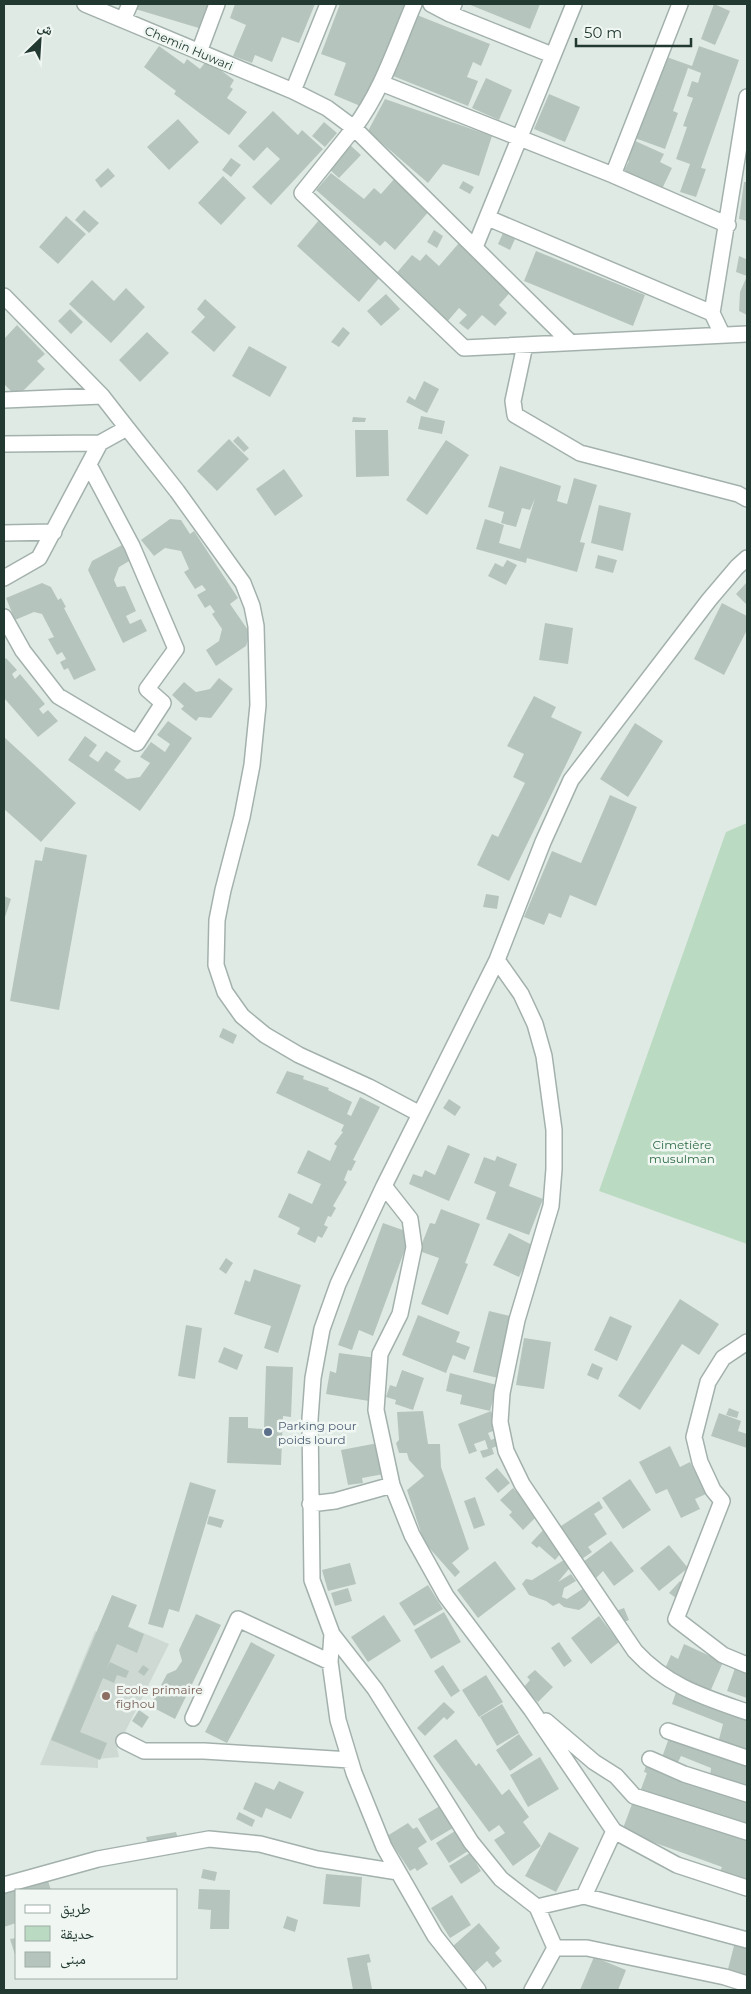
<svg xmlns="http://www.w3.org/2000/svg" width="751" height="1994" font-family="Montserrat,'Noto Naskh Arabic',sans-serif">
<rect width="100%" height="100%" fill="#e0eae5"/>
<path fill="#ced9d4" d="M125 1625 169 1644 117 1748 119 1757 98 1759V1768L40 1765 95 1631 118 1640Z"/>
<path fill="#badac1" d="M747 823V1244L599 1191 726 832Z"/>
<path fill="#b6c4be" d="M133 4H210L202 29 132 8Z
M235 4H315L299 43 282 37 272 62 255 55 252 63 233 56 246 25 230 18Z
M340 4H405L365 108 334 95 346 63 321 54Z
M468 4H540L530 29Z
M714 4 730 11 715 45 701 39Z
M417 15 490 44 481 66 473 62 467 77 478 81 468 106 393 76Z
M159 46 184 64 187 59 200 69 207 60 234 80 230 87 233 89 227 98 247 112 229 135 174 94 176 91 144 67Z
M699 46 739 60 701 168 706 169 696 197 680 192 690 164 676 159 687 127 683 126 693 98 687 96 692 81 698 83 701 73 688 68 673 111 678 113 665 149 632 137 661 55 692 66Z
M486 78 512 90 499 120 472 108Z
M549 94 580 107 565 142 534 129Z
M385 99 492 136 479 176 443 164 428 183 368 131Z
M273 111 298 135 302 130 323 149 271 205 252 187 280 159 267 147 254 161 238 146Z
M178 119 199 142 169 170 147 147Z
M324 122 337 133 325 147 312 136Z
M633 140 664 154 660 162 672 168 662 189 624 171 629 161 625 159Z
M350 145 361 155 339 178 329 169Z
M231 158 241 165 231 177 222 170Z
M108 168 115 176 101 188 95 180Z
M331 173 364 199 374 188 381 194 395 178 431 209 395 250 385 241 380 246 316 190Z
M223 176 246 198 221 225 198 203Z
M463 181 474 187 470 194 459 188Z
M744 182H747V221L739 219Z
M84 210 99 223 89 233 75 220Z
M66 216 86 234 58 264 39 247Z
M320 219 351 246 348 250 380 277 359 302 297 246Z
M434 230 443 236 437 248 427 242Z
M503 233 515 239 510 250 498 244Z
M459 243 513 289 499 305 507 313 495 326 482 315 468 330 459 323 467 315 459 308 447 322 394 276 412 255 420 261 426 254 439 266Z
M536 251 645 295 633 326 524 281Z
M747 255V315L739 311 740 292 747 276 736 272 739 256 746 259Z
M92 280 114 301 126 288 145 307 111 343 69 304Z
M386 294 400 309 381 326 367 311Z
M205 299 236 327 214 352 191 332 205 317 197 309Z
M70 309 83 322 71 334 58 321Z
M17 325 45 354 37 361 45 369 17 397 4 384V339Z
M343 327 350 333 339 347 331 342Z
M147 332 169 353 140 382 119 360Z
M249 346 287 367 270 397 232 376Z
M424 381 439 389 427 413 406 402 409 396 415 400Z
M421 416 445 421 442 434 418 429Z
M353 417 366 418 365 422H352Z
M355 430H388L389 476 356 477Z
M238 436 249 448 244 452 233 441Z
M229 439 249 459 217 491 197 471Z
M446 440 469 455 427 515 406 500Z
M500 466 561 486 557 501 567 504 574 478 597 485 580 542 585 543 577 572 527 558 526 563 476 549 485 519 504 525 499 543 520 549 535 498 530 510 522 508 516 527 501 523 504 512 488 507Z
M284 469 303 496 275 516 256 489Z
M599 505 631 513 623 551 591 543Z
M170 519 181 520 190 534 194 531 238 598 230 604 250 633 246 646 216 666 206 650 219 641 222 629 212 614 215 612 210 605 205 608 197 595 206 590 202 585 195 589 184 572 189 569 181 551 165 548 154 556 141 540Z
M122 545 131 560 119 567 114 580 117 587 125 586 136 611 126 616 130 624 141 619 147 631 123 643 88 570 92 561Z
M598 555 617 560 613 573 595 568Z
M507 560 517 565 506 585 488 576 495 563 503 567Z
M747 582V605L736 594Z
M42 583 51 587 58 600 61 598 66 607 64 608 96 670 74 680 68 668 64 670 60 662 66 659 62 652 57 655 48 639 54 637 42 614 34 612 15 620 6 598Z
M722 603 747 616V630L724 675 694 659Z
M545 623 573 628 568 664 539 660Z
M6 658 17 670 12 674 15 679 20 674 45 704 39 709 43 714 48 710 58 721 38 737 4 698V660Z
M219 678 233 689 211 718 199 717 196 721 181 709 184 706 172 695 184 682 196 692 210 689Z
M534 696 556 707 551 717 582 732 509 881 477 865 492 834 498 837 525 783 513 777 524 754 507 746Z
M168 721 192 738 140 811 68 760 85 736 97 745 89 756 98 762 106 751 121 761 114 770 127 779 140 777 150 763 140 757 151 742 165 752 170 744 157 735Z
M635 723 663 741 628 797 600 779Z
M4 737 76 803 41 842 4 809Z
M610 795 637 807 596 906 570 895 561 918 549 913 544 925 524 917 552 851 581 863Z
M45 847 87 855 59 1010 10 1001 35 860 42 861Z
M486 894 499 896 497 909 483 907Z
M4 896 11 899 4 920Z
M223 1028 237 1035 233 1044 219 1037Z
M287 1071 304 1076 303 1079 329 1088 328 1090 352 1102 347 1114 351 1116 360 1097 380 1107 353 1160 356 1161 351 1171 348 1170 344 1180 347 1182 333 1206 336 1208 331 1217 328 1216 324 1225 328 1227 322 1238 318 1236 315 1243 297 1234 300 1228 278 1217 289 1193 312 1204 321 1184 297 1173 308 1150 330 1161 337 1146 334 1144 343 1132 341 1131 344 1125 276 1093Z
M449 1099 461 1107 455 1116 443 1108Z
M448 1145 470 1154 449 1201 409 1184 413 1174 422 1177 425 1170 435 1175Z
M497 1156 517 1164 509 1186 543 1199 529 1235 486 1219 496 1192 474 1183 484 1157 495 1161Z
M441 1209 480 1224 465 1263 468 1264 448 1315 421 1304 439 1258 419 1251 430 1223 435 1224Z
M383 1223 411 1233 373 1336 359 1330 352 1350 338 1345Z
M509 1233 534 1246 519 1277 493 1265Z
M226 1258 233 1263 226 1274 219 1269Z
M254 1269 301 1285 278 1353 264 1348 271 1326 234 1314 245 1280 250 1282Z
M680 1299 719 1324 699 1355 682 1344 640 1410 618 1396Z
M489 1311 510 1316 498 1378 473 1372Z
M418 1315 460 1332 456 1342 470 1347 465 1360 453 1355 446 1373 402 1355Z
M610 1316 632 1326 617 1361 594 1350Z
M186 1325 202 1328 195 1379 178 1376Z
M524 1338 551 1342 544 1389 516 1385Z
M224 1347 243 1355 237 1370 218 1362Z
M339 1353 376 1358 369 1401 326 1394 330 1371 336 1373Z
M592 1363 603 1368 598 1380 587 1375Z
M266 1366 293 1367 291 1417 283 1416 281 1465 227 1463 229 1417H248V1428L264 1429Z
M402 1370 424 1378 413 1410 395 1404 396 1400 386 1397 390 1385 396 1387Z
M450 1373 497 1385 490 1411 460 1404 462 1395 446 1391Z
M729 1408 739 1412 737 1418 726 1415Z
M423 1411 428 1444H440L441 1467 469 1549 452 1563 460 1572 455 1577 424 1542 407 1490 424 1476 409 1460 407 1453H399L396 1443 399 1440 397 1412Z
M491 1411 498 1429 488 1433 491 1440 500 1436 503 1444 492 1448 494 1454 483 1458 480 1451 488 1449 485 1440 474 1444 477 1451 469 1454 458 1424Z
M719 1413 741 1421 738 1431 747 1434V1448L711 1436Z
M378 1443 384 1474 362 1478 363 1483 348 1485 341 1450Z
M670 1446 680 1467 690 1462 706 1494 695 1499 700 1509 681 1518 667 1489 656 1494 639 1462Z
M497 1468 510 1483 498 1493 485 1478Z
M630 1479 651 1510 623 1529 602 1498Z
M190 1482 216 1490 179 1612 169 1609 163 1628 148 1624Z
M513 1488 539 1514 523 1530 509 1515 512 1512 500 1500Z
M475 1497 485 1525 474 1529 464 1501Z
M599 1501 603 1508 594 1514 607 1534 588 1547 592 1552 582 1559 561 1526Z
M209 1516 224 1520 221 1528 207 1524Z
M546 1527 555 1534 550 1540 562 1552 555 1560 539 1546 537 1548 531 1543Z
M611 1541 634 1571 614 1586 603 1571 596 1578 583 1562Z
M669 1545 688 1568 659 1591 640 1568Z
M567 1558 572 1565 558 1582 571 1574 576 1581 564 1588 562 1597 567 1599 584 1588 590 1600 585 1606 579 1610 564 1607 559 1603 553 1606 546 1601 529 1595 522 1584 526 1579 532 1580Z
M495 1561 516 1589 478 1618 457 1590Z
M350 1563 356 1584 328 1591 322 1570Z
M680 1581 686 1586 676 1598 669 1593Z
M428 1585 443 1609 414 1626 399 1603Z
M348 1588 352 1601 335 1606 331 1593Z
M112 1595 137 1605 128 1627 144 1634 137 1653 117 1644 106 1670 110 1662 129 1671 126 1678 117 1675 114 1683 103 1678 80 1732 107 1743 100 1760 51 1740Z
M624 1608 629 1620 621 1623 616 1611Z
M444 1612 461 1642 431 1659 414 1630Z
M196 1614 221 1625 175 1719 150 1706 167 1674 176 1670 182 1661 179 1650Z
M384 1615 401 1641 368 1662 351 1637Z
M599 1616 619 1642 591 1664 571 1638Z
M251 1642 275 1655 227 1743 205 1732Z
M559 1642 572 1661 564 1667 551 1648Z
M684 1644 723 1662 710 1692 664 1671 671 1655 678 1659Z
M143 1665 149 1669 144 1676 138 1672Z
M443 1665 460 1691 451 1697 434 1671Z
M735 1668 747 1673V1698L727 1691Z
M535 1670 553 1687 538 1702 523 1688 530 1680 527 1677Z
M486 1675 503 1702 479 1717 462 1690Z
M676 1692 747 1718V1752L718 1743 723 1724 672 1704Z
M444 1702 455 1712 447 1720 444 1717 425 1736 417 1728Z
M502 1704 519 1733 497 1746 480 1717Z
M139 1710 149 1717 142 1728 132 1721Z
M519 1734 533 1755 510 1771 496 1750Z
M669 1738 747 1763V1788L710 1777 711 1768 681 1756 676 1766 661 1760Z
M456 1739 476 1766 479 1763 502 1795 509 1789 529 1817 523 1822 541 1846 513 1866 494 1840 505 1833 499 1825 489 1832 433 1756Z
M540 1757 559 1789 528 1807 510 1775Z
M647 1762 747 1800V1827L706 1815 641 1789 647 1773 644 1772Z
M279 1781 304 1792 291 1819 266 1808 262 1818 243 1809 255 1782 274 1790Z
M632 1804 664 1810 747 1840V1880L719 1873 722 1867 622 1831Z
M440 1806 453 1828 431 1841 418 1819Z
M239 1812 255 1820 252 1827 236 1819Z
M408 1823 413 1829 417 1827 427 1842 418 1848 428 1864 417 1871 415 1868 410 1871 387 1836Z
M455 1831 468 1851 449 1863 436 1843Z
M176 1832 178 1839 148 1845 146 1837Z
M549 1832 579 1848 556 1892 525 1876Z
M470 1853 481 1871 461 1884 449 1866Z
M203 1869 217 1872 215 1881 201 1878Z
M326 1874 362 1877 360 1907 323 1904Z
M47 1878 51 1890H16V1923L4 1927V1894Z
M199 1889 230 1890 229 1929H210L211 1910 198 1909Z
M452 1895 471 1925 450 1938 431 1908Z
M287 1916 298 1920 295 1932 283 1928Z
M479 1923 500 1948 495 1953 502 1961 493 1968 487 1961 475 1972 453 1946Z
M16 1938V1958L10 1939Z
M735 1942 747 1945V1978L727 1973Z
M369 1954 371 1962 367 1963 372 1989 353 1990 347 1958Z
M594 1957 626 1970 618 1990H580Z"/>
<g fill="none" stroke-linecap="round" stroke-linejoin="round">
<g stroke="#a3b1ac" stroke-width="18">
<path id="minor" d="M85 4 293 91 327 108 354 128C382 91 396 46 414 4
M431 4 450 14
M454 4 450 14 552 55
M123 20 130 4
M199 52 217 4
M381 83 613 175 728 225
M293 91 328 4
M613 175 680 4
M488 218 712 313
M475 247 574 4
M4 296 102 396 127 428 177 491 243 583 252 606 256 626 258 705 252 765 242 817 223 890 217 920 216 965 225 992 242 1016 265 1035 299 1055 369 1087 420 1114
M722 334 712 313 747 97
M571 343 354 128 302 193 464 348 747 334
M525 345 513 401 515 415 580 453 738 494 747 499
M4 400 102 396
M4 444 100 443 127 428
M4 533 54 532
M4 578 39 558 100 443
M4 617 23 651 58 696 137 743 163 703 147 689 176 649 132 546 89 465
M497 960 521 994 535 1024 544 1056 554 1130V1169L551 1206 517 1320 502 1393 500 1422 506 1451 522 1484 635 1651C667 1686 704 1697 747 1712
M384 1186 410 1219 414 1247 400 1314 380 1354 376 1410 392 1485 412 1535 446 1596 531 1709 614 1831 677 1865 747 1888
M747 1342 723 1358 708 1382 694 1437 700 1462 713 1490 722 1501 676 1619 723 1655 747 1665
M310 1504 335 1501 392 1485
M332 1634 375 1689 471 1842 501 1879 537 1907 584 1896 747 1940
M193 1718 238 1619 330 1662
M546 1721 594 1762 616 1776 634 1796 747 1832
M668 1731 747 1758
M124 1741 144 1751H204L350 1760
M650 1759 684 1774 747 1794
M4 1885 98 1859 209 1839 260 1844 317 1859 398 1872
M584 1896 614 1831
M537 1907 555 1948
M555 1948H587L725 1977 747 1984
M478 1990 435 1936 384 1847 354 1773 338 1720 330 1662 332 1634 312 1580 310 1419 313 1378 322 1329 338 1284 384 1186 497 960 543 842 571 780 709 600 737 567 747 558
M532 1990 555 1948"/>
</g>
<use href="#minor" stroke="#fff" stroke-width="15"/>
</g>
<circle fill="#5c6f8a" stroke="#f0f7f3" stroke-width="2" cx="268" cy="1432" r="5"/>
<circle fill="#8d6e63" stroke="#f0f7f3" stroke-width="2" cx="106" cy="1696" r="5"/>
<g text-anchor="middle" dominant-baseline="central" stroke-width="5" stroke-linejoin="round" paint-order="stroke">
<g font-size="12" fill="#223932" stroke="#f0f7f3">
<text transform="translate(189 48) rotate(23)">Chemin Huwari</text>
</g>
<g font-size="12" fill="#2f6c45" stroke="#f0f7f3">
<text x="682" y="1144">Cimetière<tspan x="682" dy="14">musulman</tspan></text>
</g>
<g font-size="12" fill="#4e5e75" stroke="#f0f7f3" text-anchor="start">
<text x="278" y="1425">Parking pour<tspan x="278" dy="14">poids lourd</tspan></text>
</g>
<g font-size="12" fill="#785e54" stroke="#f0f7f3" text-anchor="start">
<text x="116" y="1689">Ecole primaire<tspan x="116" dy="14">fighou</tspan></text>
</g>
</g>
<rect width="751" height="1994" fill="none" stroke="#223932" stroke-width="10"/>
<rect x="15" y="1889" width="162" height="90" fill="#f0f7f3" stroke="#9eaba6"/>
<rect x="25" y="1905" width="25" height="8" fill="#ffffff" stroke="#9eaba6"/>
<text x="60" y="1914" font-size="15" fill="#223932">طريق</text>
<rect x="25" y="1926" width="25" height="15" fill="#badac1" stroke="#9eaba6"/>
<text x="60" y="1939" font-size="15" fill="#223932">حديقة</text>
<rect x="25" y="1952" width="25" height="15" fill="#b6c4be" stroke="#9eaba6"/>
<text x="60" y="1964" font-size="15" fill="#223932">مبنى</text>
<g transform="translate(40 40) rotate(25)" stroke="#f0f7f3" stroke-width="4" paint-order="stroke">
<path d="M0-4L9 19L0 12L-9 19Z" fill="#223932"/>
<text y="-8" font-size="14" font-weight="bold" text-anchor="middle" fill="#223932">ش</text>
</g>
<path d="M576 38v8h115v-8" fill="none" stroke="#223932" stroke-width="2.5"/>
<text x="584" y="38" font-size="15" fill="#223932" stroke="#f0f7f3" stroke-width="4" paint-order="stroke">50 m</text>
</svg>
